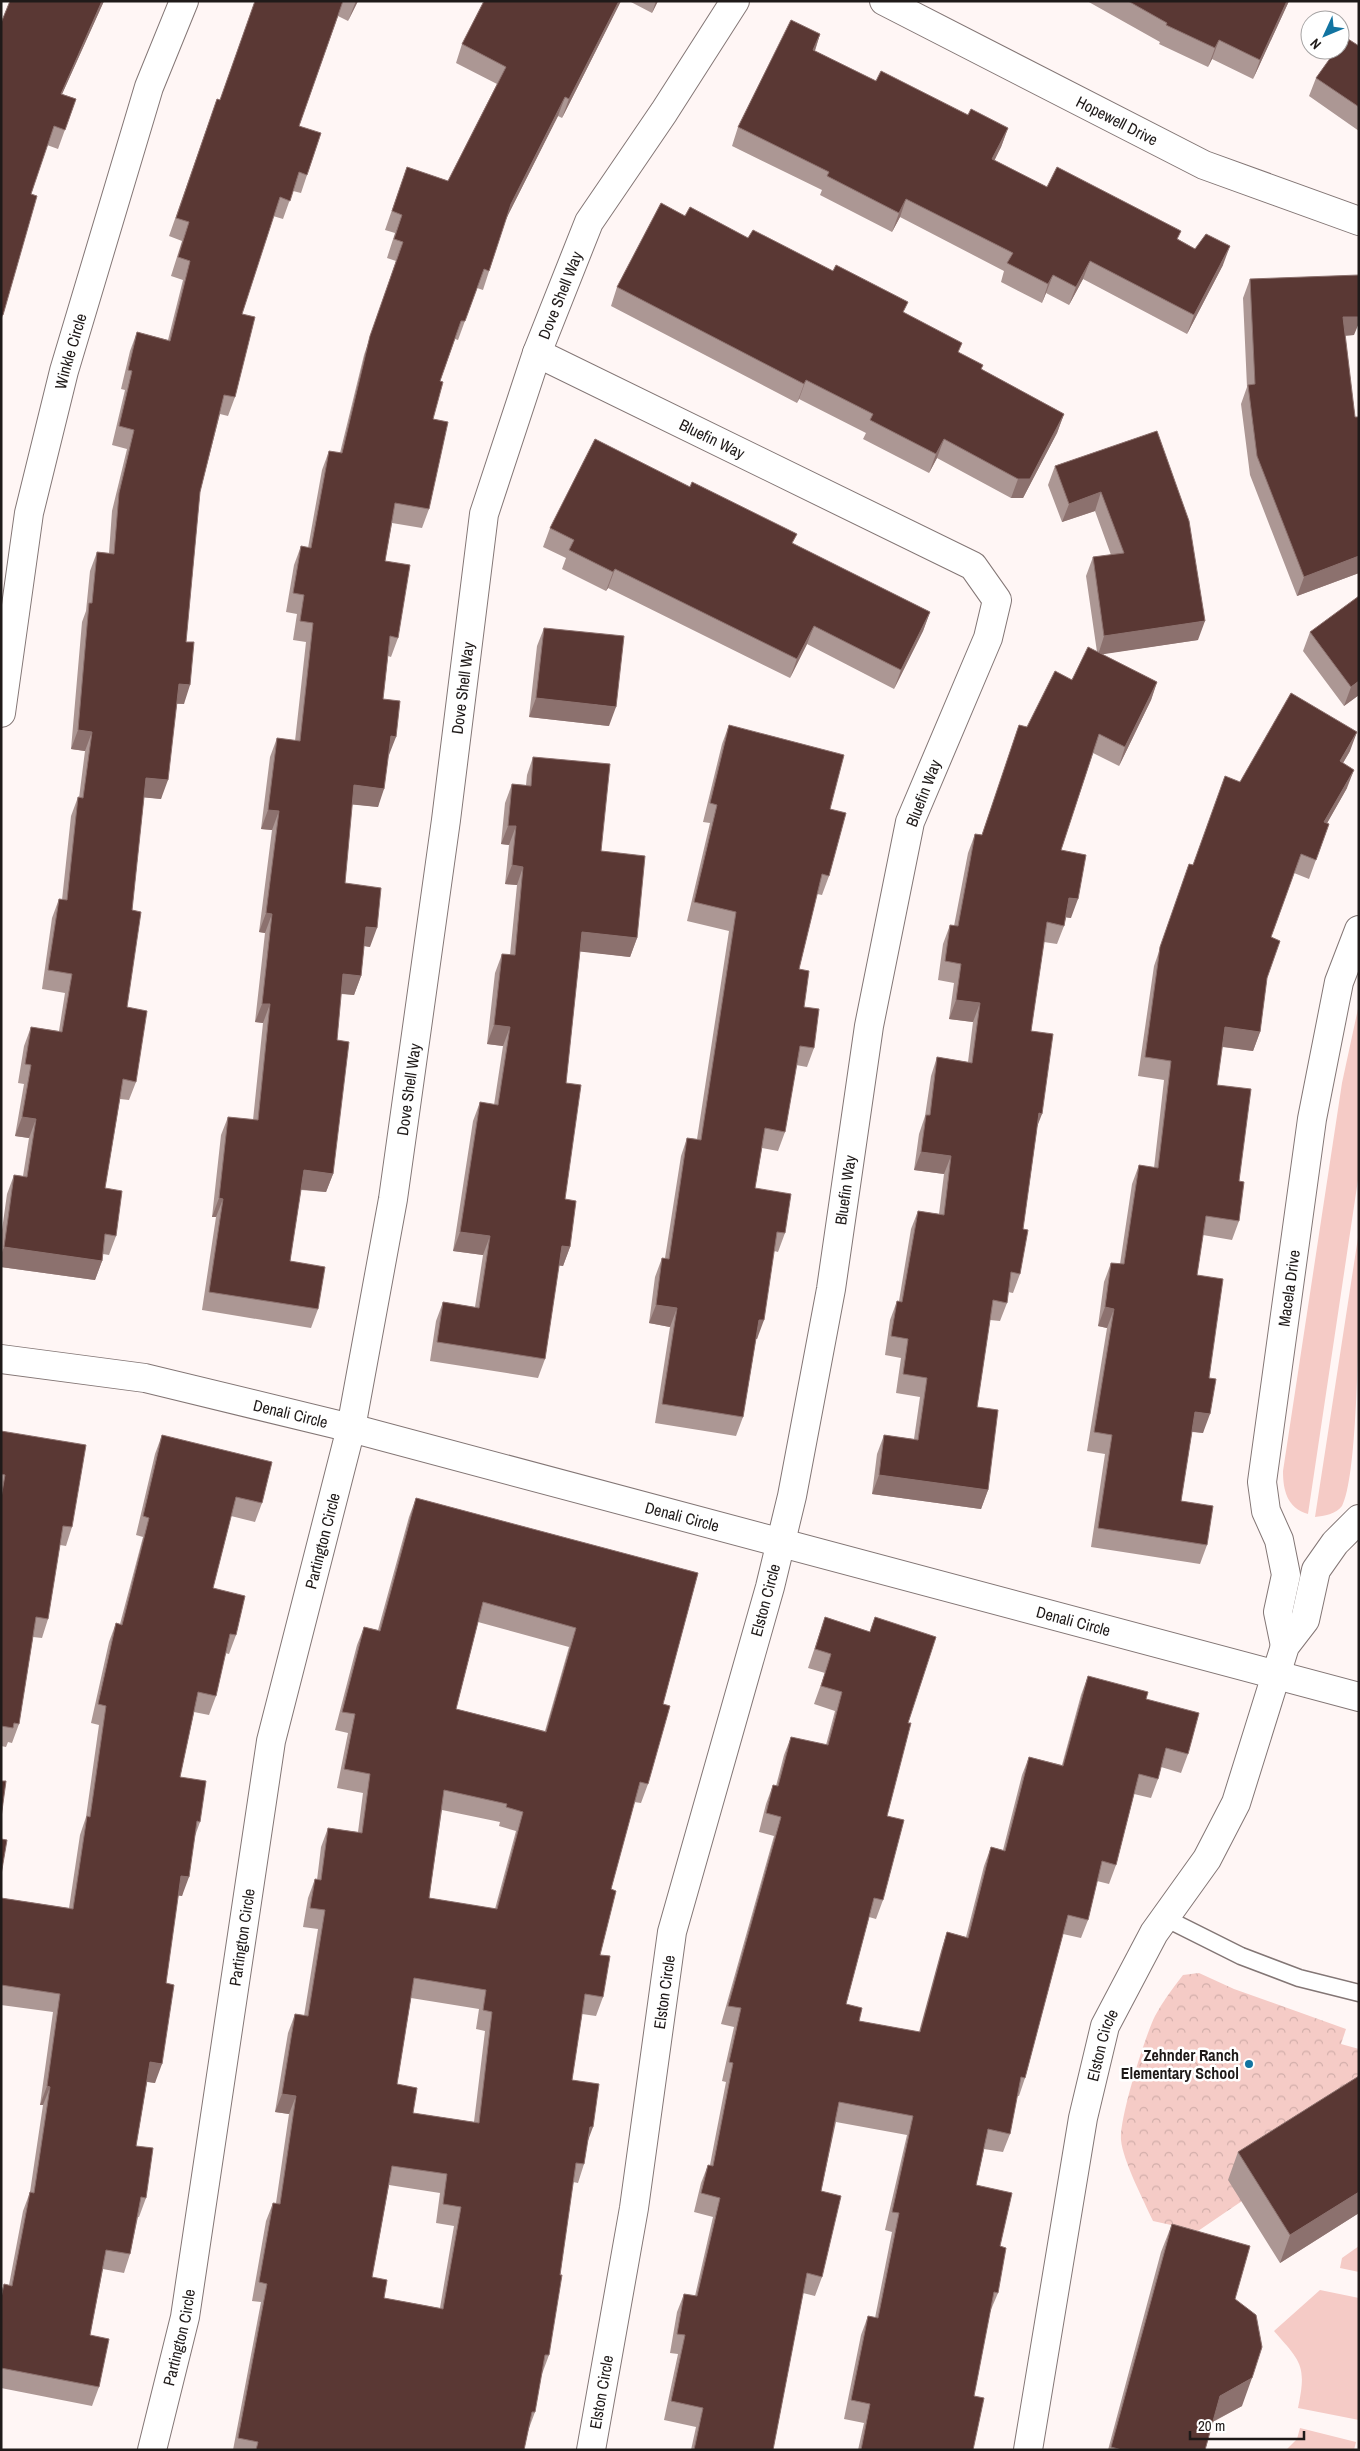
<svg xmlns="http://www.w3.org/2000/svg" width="1360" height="2451" font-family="'Archivo Narrow',sans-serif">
<defs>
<pattern id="park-crowns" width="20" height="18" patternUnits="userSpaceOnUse" patternTransform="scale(1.25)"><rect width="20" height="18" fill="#f5cbc6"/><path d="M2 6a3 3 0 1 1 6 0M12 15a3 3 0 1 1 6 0" fill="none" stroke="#d2aeaa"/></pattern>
</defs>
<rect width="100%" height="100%" fill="#fff6f5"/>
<path fill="#f5cbc6" d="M1359 1004V1173L1308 1514C1287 1508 1283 1490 1283 1471L1342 1083Z
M1359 1231C1359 1282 1360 1473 1342 1506 1336 1514 1324 1516 1315 1517Z
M1359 2246V2272L1340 2268 1342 2258Z
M1320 2290 1359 2298V2420L1298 2408C1307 2365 1301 2362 1274 2331Z
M1300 2428 1356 2442 1354 2450H1286L1297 2439Z"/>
<path fill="url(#park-crowns)" d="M1199 1973 1234 1989 1346 2029 1341 2044 1359 2049V2097L1242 2201 1198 2231 1153 2221C1144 2201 1123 2161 1121 2140 1119 2119 1145 2036 1155 2016 1163 2001 1173 1988 1183 1975Z"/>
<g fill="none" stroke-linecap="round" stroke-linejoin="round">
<g stroke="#837675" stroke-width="19">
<path id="lane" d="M1165 1918 1241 1956 1299 1978 1359 1993"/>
</g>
<g stroke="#837675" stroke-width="30">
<g id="street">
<path id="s1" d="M537 353 973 566 997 600 988 638 910 822 869 1026 831 1289 792 1496 770 1587 672 1932 634 2208 591 2450"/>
<path id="s2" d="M1 713 29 513 64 371 149 87 184 1"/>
<path id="s3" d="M1 1359 145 1378 351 1428 1359 1697"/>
<path id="s4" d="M1285 1646 1278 1612 1286 1575 1279 1540 1266 1511 1262 1482 1312 1119 1339 982 1359 930"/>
<path id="s5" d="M152 2450 185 2317 271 1741 351 1428 393 1199 446 820 484 514 537 353 589 222 664 112 735 1"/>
<path id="s6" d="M1028 2450 1083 2118 1105 2026 1154 1933 1207 1859 1236 1803 1285 1646 1305 1620 1316 1570 1335 1543 1359 1519"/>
</g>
</g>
<g stroke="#837675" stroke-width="30">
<g id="secondary">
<path id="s7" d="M884 1 1204 165 1359 221"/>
</g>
</g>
<use href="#lane" stroke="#fff" stroke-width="16"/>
<use href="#street" stroke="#fff" stroke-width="28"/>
<use href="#secondary" stroke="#fff" stroke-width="28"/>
</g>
<path fill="#ac9794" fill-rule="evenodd" d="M10 1H104L62 94 76 99 58 149 47 145 31 194 3 315 1 321V23Z
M255 1H358L348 21 338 16 299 126 307 175 301 193 293 191 283 219 273 216 242 314 235 397 228 416 220 414 200 492 186 642 184 704H177L161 799 144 797 132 910 127 1007 136 1082 129 1100 120 1099 105 1188 116 1236 109 1255 103 1254 102 1261 95 1280 1 1267V1237L7 1194 14 1175 23 1176 29 1138 15 1136 24 1084 18 1083 24 1046 31 1027 59 1031 65 993 42 989 52 918 59 899 62 900 71 816 78 797 79 798 85 751 71 749 82 622 86 611 90 571 97 552 109 553 112 511 127 449 112 445 125 390 121 389 130 351 137 332 168 340 183 280 171 276 182 241 169 236 217 99 220 100Z
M621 1 562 118 558 116 506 219 483 290 477 288 458 340 455 339 440 381 433 419 429 509 422 528 392 523 385 561 398 638 391 657 388 656 383 699 389 755H388L378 807 352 804 345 883 370 947 364 946 361 976 354 995 341 994 337 1040 333 1174 326 1192 301 1190 290 1261 318 1309 311 1328 202 1310 216 1217H212L221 1135 228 1117 253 1120 263 1023 255 1022 265 933 259 932 272 830 261 829 270 757 277 738 295 741 306 642 293 640 297 614 286 612 294 565 301 546 308 548 322 470 329 451 340 453 364 355 396 261 387 258 395 233 385 230 407 167 448 181 497 84 456 63 462 44Z
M629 1H658L652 13Z
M1087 1H1289L1253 79 1212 59 1208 67 1159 44 1160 42Z
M820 34 815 51 876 81 968 115 1008 128 1001 147 994 160 1047 187 1178 239 1223 265 1187 334 1083 279 1069 305 1046 293 1042 303 1001 282 1004 271 900 217 892 232 820 195 822 190 732 146 738 127Z
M1359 46V131L1309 96 1316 78Z
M685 216 748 238 833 271 905 313 981 369 1064 414 1057 433 1023 498H1011L937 458 929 473 863 439 866 433 799 399 797 403 611 306 617 287Z
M1250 279 1354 335 1345 336 1355 417 1359 573 1297 596 1250 475 1241 404 1247 387 1243 298Z
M1157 431 1198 640 1101 654 1157 682 1151 700 1119 766 1093 753 1061 850 1071 918 1066 917 1064 926 1057 944 1044 942 1031 1031 1037 1129 1023 1229 1020 1274 1013 1293 1008 1292 1007 1303 1000 1321 990 1320 977 1407 988 1490 981 1509 872 1494 877 1454 884 1435 914 1439 920 1397 896 1393 901 1358 885 1355 890 1320 897 1301H899L911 1229 918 1211 939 1214 944 1174 914 1170 919 1134 925 1116 931 1076 937 1057 968 1062 973 1022 949 1019 954 983 938 980 943 944 950 925 954 926 968 853 975 834 982 835 1019 725 1027 727 1097 652 1086 576 1093 557 1111 555 1095 511 1062 522 1048 485 1055 466Z
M550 528 793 544 930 612 923 631 894 689 807 644 790 678 608 588 606 591 562 569 566 558 543 547Z
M544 628 609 726 529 717 537 646Z
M1310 632 1359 695 1344 706 1303 651Z
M729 725 830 809 829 876 822 895 817 894 799 969 804 1007 814 1048 807 1067 796 1065 785 1132 778 1151 762 1148 755 1188 785 1233 778 1252 774 1251 757 1339H756L743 1417 736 1436 655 1423 670 1327 649 1323 655 1277 662 1258H665L681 1156 687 1138 697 1139 729 931 687 921 710 823 703 822 722 744Z
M1350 751 1343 763 1347 788 1327 823 1329 824 1309 879 1294 873 1271 937 1267 978 1260 1032 1253 1051 1222 1047 1217 1085 1239 1181V1221L1232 1240 1203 1235 1197 1275 1209 1378 1203 1433 1192 1432 1181 1501 1207 1545 1200 1564 1091 1547 1105 1454 1087 1451 1107 1328 1098 1326 1104 1282 1111 1263 1120 1264 1132 1184 1139 1165 1154 1168 1164 1080 1138 1076 1154 966 1189 864 1193 865 1240 782Z
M533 757 601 851 637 938 630 957 580 951 566 1083 565 1199 570 1247 563 1266 559 1265 545 1359 538 1378 430 1361 436 1321 443 1302 475 1307 483 1255 453 1251 473 1121 480 1102 494 1105 503 1046 487 1044 495 973 502 954 510 955 517 885 505 884 509 845 501 844 505 803 512 784 526 785 527 775Z
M1 1431 72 1527 66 1546 60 1545 48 1619 42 1638 33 1637 19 1724 12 1743 8 1742 6 1747 1 1746Z
M162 1435 262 1503 255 1522 231 1516 213 1588 236 1635 229 1654 225 1653 216 1696 209 1715 194 1712 180 1777 200 1822 195 1836 182 1896 178 1895 166 1983 155 2083 147 2082 136 2146 146 2198 139 2217H138L130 2254 124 2273 103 2269 90 2335 99 2387 92 2406 1 2388V2292L4 2284 9 2285 23 2211 30 2192 43 2105H40L53 2012 1 2005V1898L69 1908 80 1835 86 1817 99 1725 91 1723 109 1642 116 1623 120 1624 143 1537 136 1535 155 1454Z
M416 1498 698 1573 663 1704 648 1784 641 1803 634 1802 611 1889 600 1955 603 1997 596 2016 582 2014 572 2080 587 2145 584 2164 578 2183 573 2182 549 2355 542 2374H541L535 2412 528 2431 524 2450H233L261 2302 252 2301 266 2221 273 2203H276L289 2114 275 2112 283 2063 288 2033 295 2014 304 2016 318 1929 303 1927 308 1898 315 1879 317 1880 321 1847 328 1828 358 1832 363 1793 337 1788 348 1733 335 1730 357 1645 364 1627 378 1630 409 1517ZM478 1622 569 1647 545 1731 456 1709ZM442 1810 500 1822 499 1826 516 1831 495 1909 429 1898ZM411 1998 479 2009 476 2029 485 2031 474 2122 413 2113 397 2084ZM389 2185 440 2193 436 2223 454 2226 440 2308 384 2298 372 2277Z
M825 1617 870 1632 875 1617 908 1723 887 1816 883 1900 876 1919 869 1917 846 2004 859 2021 919 2032 941 1951 947 1932 966 1937 984 1866 991 1847 1003 1850 1022 1775 1029 1757 1062 1765 1081 1695 1088 1676 1146 1699 1188 1754 1181 1773 1161 1767 1158 1779 1151 1798 1134 1794 1116 1865 1109 1884 1097 1881 1088 1920 1081 1938 1063 1934 1025 2078 1019 2096H1017L1010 2134 1003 2152 984 2149 976 2185 1000 2246 998 2293 990 2312 974 2396 973 2450H858L864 2423 844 2419 861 2335 868 2316 875 2318 892 2232 885 2230 907 2135 836 2122 821 2191 822 2277 815 2296 803 2293 773 2450H691L696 2427 664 2420 678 2354 670 2353 677 2312 684 2294 695 2296 713 2217 694 2212 701 2183 708 2165H710L726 2082 722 2081 734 2027 721 2024 774 1836 759 1832 766 1804 773 1785 776 1786 784 1755 791 1737 826 1745 835 1711 814 1704 825 1673 808 1668Z
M1359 2076V2213L1280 2263 1228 2180 1238 2152Z
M1172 2224 1235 2299 1242 2406 1213 2422 1205 2450H1108L1161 2252Z"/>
<path fill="#8c716e" d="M102 1H104L54 112 61 94Z
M356 1H358L348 21Z
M619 1H621L562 118 569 99Z
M656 1H658L652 13Z
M1287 1H1289L1253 79 1260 60Z
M820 34 814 53 813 50Z
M1219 40 1212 59 1208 67 1215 48Z
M565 97 558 116 504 223 511 204Z
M1008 128 1001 147 986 178 992 159Z
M906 199 900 217 892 232 899 213Z
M1230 246 1223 265 1187 334 1194 315Z
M1090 261 1083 279 1069 305 1076 287Z
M1053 275 1046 293 1042 303 1048 284Z
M1343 317H1359V323L1354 335 1336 336Z
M806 380 799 399 797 403 804 384Z
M1064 414 1057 433 1023 498H1011L1018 479Z
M944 439 937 458 929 473 936 454Z
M1101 492 1095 511 1062 522 1069 504Z
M1359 556V573L1297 596 1304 577Z
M615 569 608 588 606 591 613 572Z
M930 612 923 631 894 689 901 670Z
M1205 621 1198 640 1098 655 1104 636Z
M814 626 807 644 790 678 797 659Z
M1359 681V695L1344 706 1351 687Z
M1157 682 1151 700 1119 766 1125 747Z
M179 684 190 685 184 704 172 703Z
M536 698 616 707 609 726 529 717Z
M78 730 92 732 85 751 71 749Z
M1357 732 1350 751 1333 780 1340 761Z
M391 736 396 737 389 755H384Z
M1354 770 1347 788 1317 841 1324 822Z
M146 778 168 780 161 799 139 797Z
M354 785 384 789 378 807 347 804Z
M268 810 279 811 272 830 261 829Z
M508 826H516L509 845 501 844Z
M512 865 523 867 517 885 505 884Z
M1069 898 1078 899 1071 918 1063 917Z
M266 913 272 914 265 933 259 932Z
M366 927 377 928 370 947 359 945Z
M582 932 637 938 630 957 575 951Z
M343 974 361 976 354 995 336 993Z
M956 1000 980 1003 973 1022 949 1019Z
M262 1004H270L263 1023 255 1022Z
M494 1025 510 1027 503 1046 487 1044Z
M1225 1027 1260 1032 1253 1051 1218 1046Z
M1039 1113 1042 1114 1035 1132Z
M22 1117 36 1119 29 1138 15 1136Z
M921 1152 951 1156 944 1174 914 1170Z
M304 1170 333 1174 326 1192 297 1189Z
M219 1198 223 1199 216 1217H212Z
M460 1232 490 1236 483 1255 453 1251Z
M562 1246 570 1247 563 1266 555 1265Z
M4 1247 102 1261 95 1280 1 1267V1255Z
M656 1305 677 1308 670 1327 649 1323Z
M1105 1307 1114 1309 1107 1328 1098 1326Z
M759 1320H764L757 1339 752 1338Z
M1195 1412 1210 1414 1203 1433 1188 1431Z
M879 1475 988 1490 981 1509 872 1494Z
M181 1876 189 1877 182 1896 174 1895Z
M150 2062 162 2064 155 2083 143 2081Z
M47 2086 50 2087 43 2105H40Z
M282 2094 296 2096 289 2114 275 2112Z
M590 2127H593L586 2146Z
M1359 2192V2213L1280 2263 1290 2235Z
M1252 2378 1242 2406 1210 2423 1220 2396Z"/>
<path fill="#5a3834" stroke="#8c716e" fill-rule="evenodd" d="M10 1H102L61 94 76 99 65 130 54 126 31 194 37 196 3 315H1V23Z
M255 1H343L299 126 321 133 307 175 299 172 290 201 280 197 242 314 255 317 235 397 224 395 200 492 186 642H194L190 685 179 684 168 780 146 778 132 910 141 912 127 1007 147 1011 136 1082 123 1079 105 1188 122 1191 116 1236 105 1234 102 1261 4 1247 14 1175 27 1177 36 1119 22 1117 31 1065 25 1064 31 1027 62 1032 72 974 48 970 59 899 67 900 78 797 83 798 92 732 78 730 89 603H92L97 552 114 554 119 493 134 430 119 426 132 371 128 370 137 332 170 341 190 261 178 257 189 222 176 218 217 99 220 100Z
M484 1H619L569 99 565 97 511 204 489 271 484 269 465 321H461L440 381 443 382 433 419 448 422 429 509 395 503 385 561 410 565 398 638 390 636 383 699 400 701 396 737 391 736 384 789 354 785 345 883 381 888 377 928 366 927 361 976 343 974 337 1040 349 1042 333 1174 304 1170 290 1261 325 1267 318 1309 209 1292 223 1199 219 1198 228 1117 258 1120 270 1004H262L272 914 266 913 279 811 268 810 277 738 300 741 313 623 300 621 304 595 293 593 301 546 311 548 329 451 342 453 370 336 403 242 394 239 402 215 392 211 407 167 448 181 506 67 462 44Z
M1128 1H1287L1260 60 1219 40 1215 48 1166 25 1167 23Z
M791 20 820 34 813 50 876 81 881 71 968 115 971 109 1008 128 992 159 1047 187 1057 167 1181 231 1177 239 1195 249 1206 234 1230 246 1194 315 1090 261 1076 287 1053 275 1048 284 1007 263 1013 253 906 199 899 213 827 176 829 172 738 127Z
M1345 37 1359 46V107L1316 78 1336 50H1340V44Z
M661 203 685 216 690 207 748 238 753 230 833 271 836 265 908 302 903 312 962 343 958 352 983 365 981 369 1064 414 1030 479H1018L944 439 936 454 870 420 873 414 806 380 804 384 617 287Z
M1359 275V317H1343L1355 417H1359V556L1304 577 1257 456 1248 385 1255 384 1250 279Z
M1157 431 1189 521 1205 621 1104 636 1093 557 1124 553 1101 492 1069 504 1055 466Z
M595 439 690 487 692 482 797 534 792 543 930 612 901 670 814 626 797 659 615 569 613 572 569 550 574 540 550 528Z
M1359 596V681L1351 687 1310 632Z
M544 628 624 636 616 707 536 698Z
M1088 647 1157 682 1125 747 1099 734 1061 850 1086 855 1078 899 1069 898 1064 926 1047 922 1031 1031 1053 1034 1042 1114 1039 1113 1023 1229 1028 1230 1020 1274 1011 1272 1007 1303 993 1300 977 1407 998 1410 988 1490 879 1475 884 1435 918 1440 927 1378 903 1374 908 1339 891 1336 897 1301 902 1302 918 1211 944 1215 951 1156 921 1152 926 1115H930L937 1057 972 1063 980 1003 956 1000 961 964 945 961 950 925 958 926 975 834 982 835 1019 725 1027 727 1055 671 1072 680Z
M1291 693 1357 732 1340 761 1354 770 1324 822 1329 824 1316 860 1301 854 1271 937 1280 941 1267 978 1260 1032 1225 1027 1217 1085 1251 1089 1239 1181 1244 1182 1239 1221 1206 1216 1197 1275 1223 1279 1209 1378 1216 1379 1210 1414 1195 1412 1181 1501 1213 1506 1207 1545 1098 1528 1112 1435 1094 1432 1114 1309 1105 1307 1111 1263 1124 1264 1139 1165 1158 1168 1171 1061 1145 1057 1160 947 1189 864 1193 865 1225 776 1240 782Z
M729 725 844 755 830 809 846 813 829 876 822 874 799 969 809 971 804 1007 819 1009 814 1048 800 1046 785 1132 765 1128 755 1188 791 1194 785 1233 777 1232 764 1320H759L743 1417 662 1404 677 1308 656 1305 662 1258 669 1259 687 1138 701 1140 736 912 694 902 717 805 710 803Z
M533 757 610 764 601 851 645 856 637 938 582 932 566 1083 581 1085 565 1199 576 1201 570 1247 562 1246 545 1359 437 1342 443 1302 479 1308 490 1236 460 1232 480 1102 498 1105 510 1027 494 1025 502 954 515 955 523 867 512 865 516 826H508L512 784 531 786Z
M1 1431 86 1445 72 1527 63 1526 48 1619 36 1617 19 1724 14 1723 13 1728 1 1726V1498L5 1475 1 1474Z
M162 1435 272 1462 262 1503 236 1497 213 1588 245 1596 236 1635 230 1634 216 1696 198 1692 180 1777 206 1781 200 1822 197 1821 189 1877 181 1876 166 1983 174 1985 162 2064 150 2062 136 2146 153 2148 146 2198 141 2197 130 2254 106 2250 90 2335 109 2339 99 2387 1 2368V2298L4 2284 12 2286 30 2192 34 2193 50 2087 47 2086 60 1994 1 1985V1898L73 1909 87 1816 90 1817 106 1706 98 1704 116 1623 122 1625 149 1518 143 1516Z
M416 1498 698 1573 663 1704 670 1706 648 1784 640 1782 611 1889 616 1891 600 1955 610 1956 603 1997 585 1994 572 2080 599 2084 593 2127H590L584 2164 576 2163 560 2275H562L549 2355H545L535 2412H532L524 2450H256L258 2442 238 2438 267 2284 259 2282 273 2203 280 2204 296 2096 282 2094 290 2044 295 2014 308 2016 325 1910 310 1908 315 1879 321 1880 328 1828 362 1833 370 1774 344 1769 355 1714 342 1712 364 1627 380 1631ZM483 1602 576 1628 546 1732 456 1709ZM444 1790 507 1804 506 1807 523 1812 497 1909 429 1898ZM414 1978 486 1990 483 2010 492 2012 479 2123 413 2113 417 2088 397 2084ZM392 2166 447 2174 443 2204 461 2207 443 2309 384 2298 387 2280 372 2277Z
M825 1617 870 1632 875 1617 936 1637 908 1723H911L887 1816 904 1820 883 1900 874 1898 846 2004 862 2008 859 2021 920 2032 947 1932 968 1938 991 1847 1005 1851 1029 1757 1063 1766 1088 1676 1148 1692 1146 1699 1199 1713 1188 1754 1166 1748 1158 1779 1139 1774 1116 1865 1102 1861 1088 1920 1068 1915 1025 2078 1021 2077 1010 2134 988 2129 976 2185 1012 2193 1000 2246 1006 2248 998 2293 994 2292 974 2396 984 2398 973 2450H861L870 2404 851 2400 868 2316 878 2318 899 2213 892 2212 913 2116 839 2102 821 2191 841 2196 822 2277 807 2273 773 2450H694L703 2408 671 2401 685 2335 677 2334 684 2294 697 2296 720 2198 701 2193 708 2165 713 2166 733 2063 729 2062 741 2008 728 2006 781 1817 766 1813 773 1785 778 1786 791 1737 828 1745 842 1692 821 1686 831 1654 815 1649Z
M1 1781H6L1 1818Z
M1 1839 7 1840 1 1875Z
M1359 2076V2192L1290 2235 1238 2152Z
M1172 2224 1250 2246 1235 2299 1256 2315 1262 2347 1252 2378 1220 2396 1205 2450H1122L1111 2447Z"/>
<circle fill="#1274a1" stroke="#fff" stroke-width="2" cx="1249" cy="2064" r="5"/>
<g text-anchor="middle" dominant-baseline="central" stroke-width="5" stroke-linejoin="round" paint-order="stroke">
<g font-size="16" fill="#1f1a19" stroke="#fff">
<text stroke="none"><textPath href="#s7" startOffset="262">Hopewell Drive</textPath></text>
<text stroke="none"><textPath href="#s5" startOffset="2198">Dove Shell Way</textPath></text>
<text stroke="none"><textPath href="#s2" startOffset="369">Winkle Circle</textPath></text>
<text stroke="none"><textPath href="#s1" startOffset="195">Bluefin Way</textPath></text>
<text stroke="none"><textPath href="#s5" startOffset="1791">Dove Shell Way</textPath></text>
<text transform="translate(923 793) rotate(-69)">Bluefin Way</text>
<text stroke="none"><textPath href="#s5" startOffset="1386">Dove Shell Way</textPath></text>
<text transform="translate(845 1190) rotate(-82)">Bluefin Way</text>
<text stroke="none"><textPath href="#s4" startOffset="365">Macela Drive</textPath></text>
<text stroke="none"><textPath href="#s3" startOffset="295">Denali Circle</textPath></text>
<text stroke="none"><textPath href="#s3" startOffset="700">Denali Circle</textPath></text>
<text stroke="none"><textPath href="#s5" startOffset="926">Partington Circle</textPath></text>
<text transform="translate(765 1600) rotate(-75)">Elston Circle</text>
<text stroke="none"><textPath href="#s3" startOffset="1105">Denali Circle</textPath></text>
<text stroke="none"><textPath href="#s5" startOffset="521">Partington Circle</textPath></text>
<text transform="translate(664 1992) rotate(-82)">Elston Circle</text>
<text stroke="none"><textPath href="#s6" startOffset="412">Elston Circle</textPath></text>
<text stroke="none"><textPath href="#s5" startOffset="116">Partington Circle</textPath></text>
<text transform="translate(601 2392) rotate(-80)">Elston Circle</text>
</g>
<g font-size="16" font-weight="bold" fill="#1f1a19" stroke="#fff" text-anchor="end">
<text x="1239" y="2055">Zehnder Ranch<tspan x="1239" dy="18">Elementary School</tspan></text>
</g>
</g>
<rect width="1360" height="2451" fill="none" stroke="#1f1a19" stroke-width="5"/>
<g transform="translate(1325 35) rotate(226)"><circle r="24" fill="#ffffff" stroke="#a5a3a3"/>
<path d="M0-4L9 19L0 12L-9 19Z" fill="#1274a1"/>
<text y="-8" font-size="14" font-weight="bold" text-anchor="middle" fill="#1f1a19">N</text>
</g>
<path d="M1190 2431v8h114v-8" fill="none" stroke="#1f1a19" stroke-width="2.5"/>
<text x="1198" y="2431" font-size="15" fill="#1f1a19" stroke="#ffffff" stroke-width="4" paint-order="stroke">20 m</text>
</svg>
